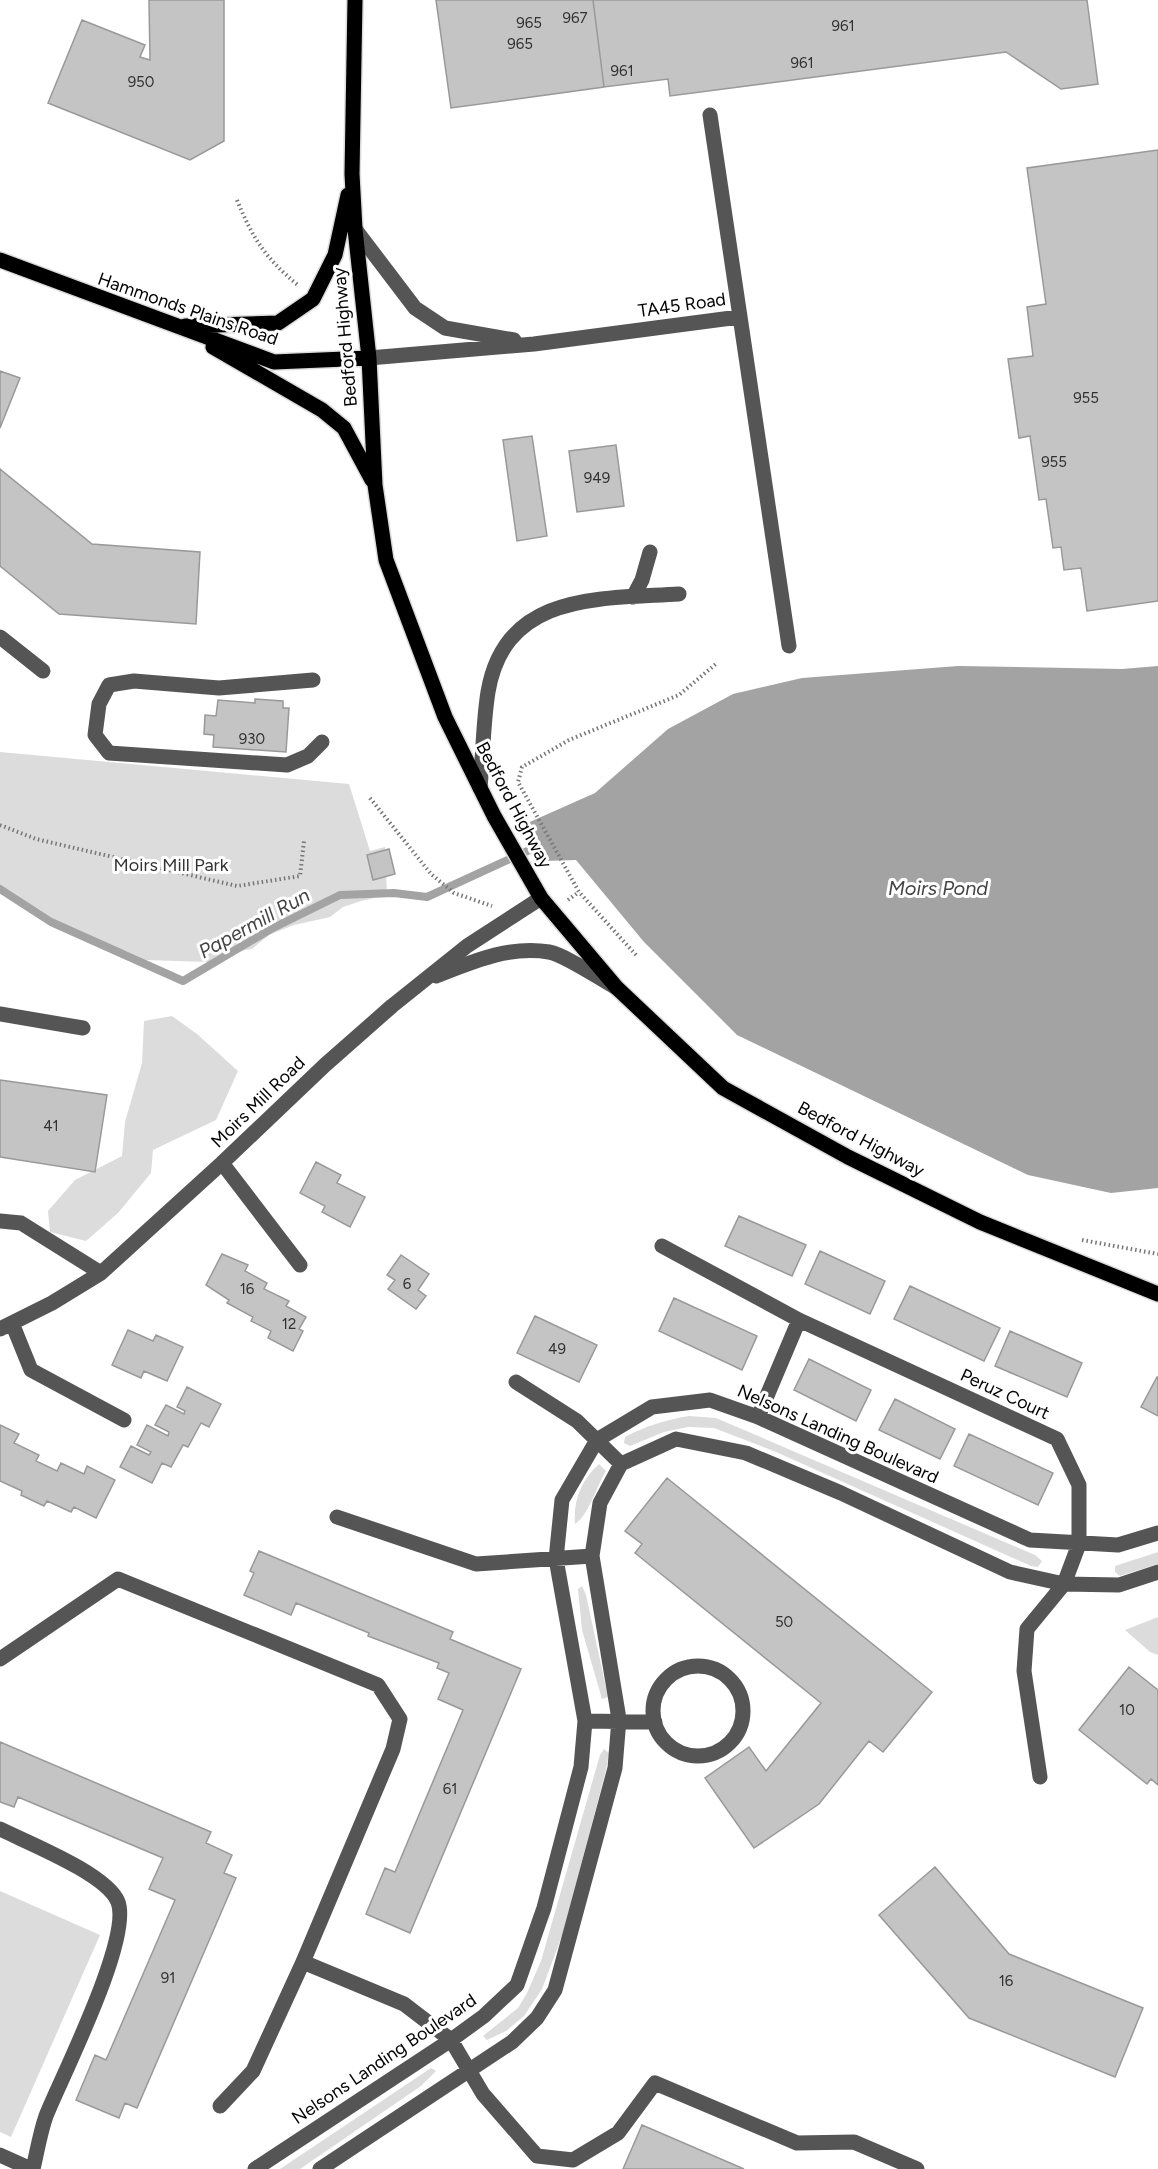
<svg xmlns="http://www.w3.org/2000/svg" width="1158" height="2169" font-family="Figtree,sans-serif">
<rect width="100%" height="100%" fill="#fff"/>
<path fill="#dcdcdc" d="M0 752 349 784 370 851 385 847 387 895 361 901 343 907 330 917 294 925 269 935 252 949 238 951 209 962 146 960 126 951 98 945 11 895 0 885Z
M172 1016 197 1034 238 1071 216 1120 153 1150 151 1173 118 1213 86 1241 50 1232 48 1211 75 1180 122 1156 125 1122 142 1063 144 1021Z
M689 1416 716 1418 1035 1555 1042 1561 1038 1567 1031 1566 776 1452 714 1428 688 1427 664 1432 630 1446 624 1443 625 1437C646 1426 665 1420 689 1416Z
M599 1464 606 1471C596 1487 589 1515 575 1524 573 1501 581 1480 599 1464Z
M1158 1552V1564L1120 1576 1115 1572V1566Z
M582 1586 586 1595 608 1697 602 1699 582 1630 578 1589Z
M1158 1617V1655L1150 1652 1125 1630Z
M604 1749 609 1753 606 1770 563 1933 542 1989 524 2016 506 2031 487 2040 483 2036 518 2008 527 1993 541 1961 600 1755Z
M0 1891 100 1935 11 2137 0 2132Z
M431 2068 436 2071 421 2086 300 2169H280Z"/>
<path fill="#a3a3a3" d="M958 666 1122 669 1158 666V1188L1111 1193 1028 1175 737 1035 644 942 576 860 544 861 523 825 595 793 668 729 733 694 802 678Z"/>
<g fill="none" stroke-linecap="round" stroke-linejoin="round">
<path stroke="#a3a3a3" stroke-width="8" d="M0 889 51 922 183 981 271 929 340 895 394 893 427 897 536 847"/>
</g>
<path fill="#c4c4c4" stroke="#999" stroke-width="1.5" d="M149 0H224V141L190 160 48 103 82 20 145 45 140 57 150 60Z
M436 0H593L604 87 451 108Z
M593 0H1087L1098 84 1061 89 1006 52 670 96 668 79 604 87Z
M1158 150V601L1087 611 1081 568 1064 570 1061 547 1053 548 1046 499 1039 500 1030 436 1019 438 1008 359 1033 356 1027 307 1046 304 1027 168Z
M0 371 20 378 0 428Z
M532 436 547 536 517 541 503 440Z
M616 445 624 506 577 512 569 451Z
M0 469 92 544 200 552 196 624 59 614 0 566Z
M255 699 283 701V708H289L286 752 213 747 214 735 204 734 205 715 216 716 218 700 255 703Z
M389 849 395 874 373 880 367 855Z
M0 1080 107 1095 95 1172 0 1157Z
M316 1162 341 1175 337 1183 365 1197 350 1227 322 1212 325 1206 300 1193Z
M739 1216 806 1245 792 1276 725 1246Z
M820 1251 885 1281 870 1314 805 1284Z
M222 1254 248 1265 245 1271 267 1283 264 1289 289 1301 286 1306 306 1317 299 1329 303 1331 293 1351 268 1338 271 1331 251 1321 253 1317 227 1303 229 1300 206 1285Z
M401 1255 429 1274 418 1290 426 1296 416 1309 388 1289 395 1280 387 1275Z
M910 1286 1000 1328 984 1361 894 1319Z
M674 1298 757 1336 742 1370 659 1331Z
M535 1316 597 1345 579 1382 517 1353Z
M128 1330 153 1341 156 1335 183 1347 167 1381 144 1371 141 1378 112 1365Z
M1010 1331 1082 1363 1067 1397 995 1366Z
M809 1359 871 1390 856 1421 794 1390Z
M1157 1377H1158V1416L1141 1407Z
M187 1387 221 1404 209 1427 201 1423 188 1447 183 1445 171 1467 162 1463 152 1483 120 1467 131 1446 149 1455 151 1452 137 1445 147 1425 168 1436 169 1432 155 1425 166 1405 184 1414 185 1411 177 1407Z
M895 1399 955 1429 940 1459 879 1430Z
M0 1425 19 1434 14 1443 39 1455 36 1461 57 1471 61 1463 84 1474 87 1466 115 1480 96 1518 74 1507 71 1512 47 1501 44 1506 21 1495 22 1491 0 1481Z
M969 1434 1053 1473 1038 1505 954 1466Z
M667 1478 932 1692 883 1752 869 1741 819 1804 754 1848 705 1778 749 1747 766 1771 821 1703 635 1553 642 1544 625 1531Z
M259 1551 453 1632 450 1639 521 1669 410 1933 366 1914 385 1868 395 1872 463 1710 438 1699 449 1673 437 1668 439 1663 368 1636 369 1633 296 1603 291 1615 244 1595 254 1573 250 1571Z
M1129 1667 1158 1690V1785L1151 1779 1147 1784 1079 1730Z
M0 1742 211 1832 206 1843 232 1855 224 1873 236 1878 137 2108 125 2103 119 2118 76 2100 95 2055 106 2060 175 1900 149 1889 163 1858 18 1797 14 1807 0 1802Z
M935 1867 1009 1954 1143 2008 1115 2077 969 2018 879 1915Z
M642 2125 744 2169H623Z"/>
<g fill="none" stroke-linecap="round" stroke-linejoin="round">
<g stroke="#dbdbdb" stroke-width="18">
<path id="major" d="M355 0 352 174 355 229 369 358 375 485 386 560 445 717 494 816 541 898 617 988 723 1088 848 1157 980 1222 1158 1294
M0 260 274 362 369 358
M185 326 278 323 313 299 335 255 348 195
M213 347 322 410 344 428 372 480"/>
</g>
<path stroke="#777" stroke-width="4" stroke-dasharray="1.5 3" stroke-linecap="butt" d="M237 200C253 239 266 259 299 286
M370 798 431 874 454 893 492 906
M0 825 36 839 237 886 300 876 304 841
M568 900 579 892
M636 955 579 892 518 782 522 767 569 740 679 695 717 663
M1082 1240 1158 1254"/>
<path stroke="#555" stroke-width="15" d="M710 115 789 646
M355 229 415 308 445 328 514 340
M369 358 534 344 739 317
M633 597 642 580 650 552
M0 637 43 671
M313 680 219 688 134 681 109 685 99 704 95 735 109 753 287 765 308 756 322 742
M480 788C483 756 483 723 488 692 505 592 600 599 679 594
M436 976C472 962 510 945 549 952 565 955 599 978 615 987
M0 1014 83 1028
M222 1163 300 1265
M0 1221 21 1223 101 1273
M662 1246 799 1320 1057 1439 1079 1485V1544L1064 1584 1027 1629 1024 1671 1040 1777
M12 1323 31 1370 124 1420
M0 1329 52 1303 101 1273 222 1163 325 1065 392 1006 467 946 541 898
M516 1382 577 1421 621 1464
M758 1417 799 1320
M337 1517 476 1564 592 1556
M0 1659 118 1579 378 1685 400 1719 393 1749 303 1962 253 2071 220 2106
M653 1711a45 45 0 1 1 90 0a45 45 0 1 1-90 0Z
M585 1721 655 1722
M0 1829C28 1843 107 1874 118 1902 132 1939 62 2076 46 2116 40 2133 37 2152 33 2169
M303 1962 404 2004 451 2040 483 2094 537 2156 573 2160 618 2133 655 2083 797 2143 854 2142 917 2169
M0 2155 31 2169
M255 2169 451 2040 484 2016 517 1985 544 1908 581 1767 585 1721 556 1559 562 1500 597 1440 652 1407 710 1400 758 1417 1030 1540 1118 1545 1158 1533
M320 2169 512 2042 537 2018 555 1990 615 1768 619 1719 592 1556 600 1503 621 1464 676 1439 746 1453 841 1493 1010 1572 1064 1584 1119 1585 1158 1572"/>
<use href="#major" stroke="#000" stroke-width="15"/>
</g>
<g text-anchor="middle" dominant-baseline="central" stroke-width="6" stroke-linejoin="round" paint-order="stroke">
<g font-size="15" fill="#313131">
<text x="575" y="18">967</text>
<text x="529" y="23">965</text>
<text x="843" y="26">961</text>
<text x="520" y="44">965</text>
<text x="802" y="63">961</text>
<text x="622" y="71">961</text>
<text x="141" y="82">950</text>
<text x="1086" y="398">955</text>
<text x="1054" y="462">955</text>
<text x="597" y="478">949</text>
<text x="252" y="739">930</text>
<text x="51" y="1126">41</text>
<text x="407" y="1284">6</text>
<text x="247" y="1289">16</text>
<text x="289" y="1324">12</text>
<text x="557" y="1349">49</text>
<text x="784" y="1622">50</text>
<text x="1127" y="1710">10</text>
<text x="450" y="1789">61</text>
<text x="168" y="1978">91</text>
<text x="1006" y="1981">16</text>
</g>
<g font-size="18" fill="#000" stroke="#fff">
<text transform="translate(682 305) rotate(-8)">TA45 Road</text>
<text transform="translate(188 309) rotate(19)">Hammonds Plains Road</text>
<text transform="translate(345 337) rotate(-95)">Bedford Highway</text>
<text transform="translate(514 805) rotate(62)">Bedford Highway</text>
<text transform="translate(258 1102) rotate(-44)">Moirs Mill Road</text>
<text transform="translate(861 1139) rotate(28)">Bedford Highway</text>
<text transform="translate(1005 1394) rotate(25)">Peruz Court</text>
<text transform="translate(838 1434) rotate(24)">Nelsons Landing Boulevard</text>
<text transform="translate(384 2059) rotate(-34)">Nelsons Landing Boulevard</text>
</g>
<g font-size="18" fill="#333" stroke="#fff">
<text x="171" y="865">Moirs Mill Park</text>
</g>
<g font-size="20" font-style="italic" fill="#444" stroke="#fff">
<text x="938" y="888">Moirs Pond</text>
<text transform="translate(254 923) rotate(-29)">Papermill Run</text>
</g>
</g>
</svg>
